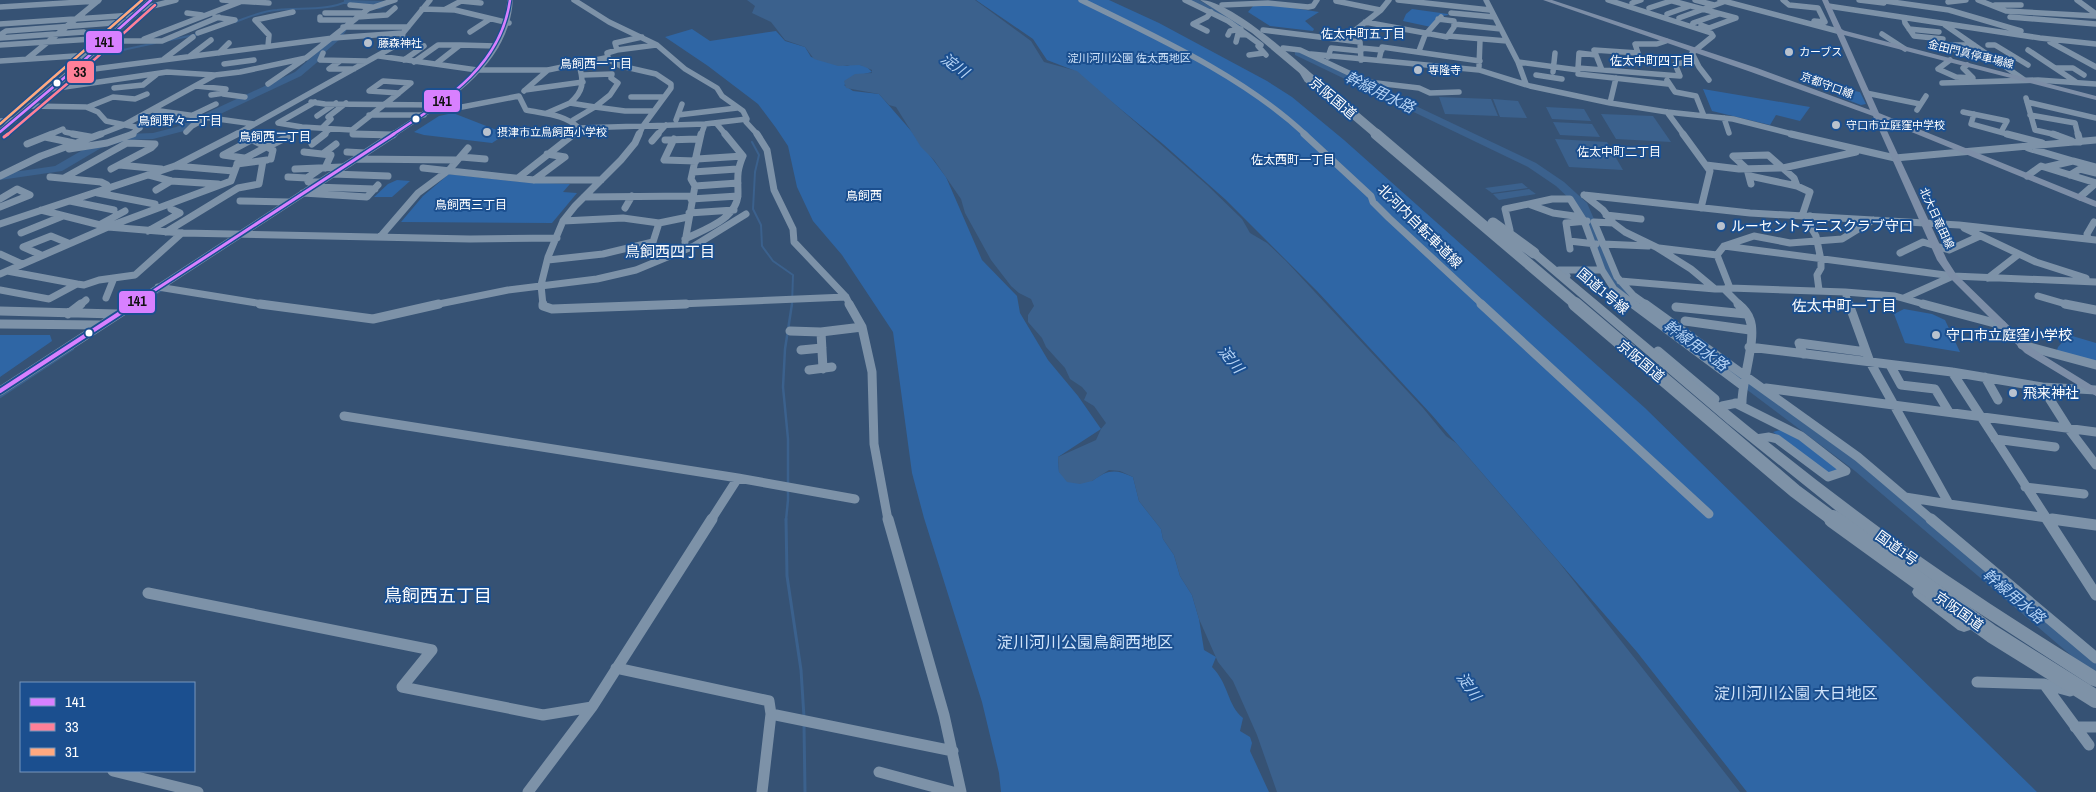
<svg xmlns="http://www.w3.org/2000/svg" width="2096" height="792" font-family="'Archivo Narrow','Noto Sans JP',sans-serif">
<rect width="100%" height="100%" fill="#365274"/>
<path fill="#2f66a5" d="M976 0H1109L1159 23 1267 81 1292 97 1344 140 1645 408 2037 792H1747L1637 652 1431 414 1317 291 1226 200 1163 144 1073 70 1047 60 1033 39Z
M1253 6H1280L1319 12 1305 21 1314 29 1313 31 1270 26 1248 12Z
M1412 9 1448 14V15L1437 17 1431 27 1403 21 1406 14Z
M692 29 710 41 776 31 785 41 805 47 811 57 847 66 853 64 866 66 872 72 864 74 844 85 853 91 879 94 913 133 946 177 982 260 1017 296 1020 313 1048 360 1078 396 1101 429 1058 457 1059 472 1092 481C1108 469 1116 469 1133 477L1139 501 1161 529 1163 539 1174 555 1180 576 1192 595 1199 619 1204 650 1216 657 1212 667C1229 684 1227 705 1243 718L1240 731 1250 737 1252 743 1250 751 1269 792H1001L999 773 982 702 924 518 912 473 893 332 842 255 813 221 797 187 788 146 776 128 758 104 708 66 665 37Z
M1838 88 1860 92 1866 104 1861 105 1837 96Z
M1703 89 1810 107 1800 121 1776 115 1770 125 1712 111Z
M453 113 494 129 512 130 492 143 424 135 414 132 439 116Z
M449 174 522 182 570 184 563 192 577 193 552 223 401 222 423 196Z
M397 180 410 181 392 197H374L388 184Z
M1904 309 1932 314 1945 320 1960 352 1905 343 1894 314Z
M0 335H50L52 341 0 377Z
M2069 335 2096 343V363L2056 353 2058 347Z
M1784 429 1840 469 1831 474 1826 472 1773 432Z"/>
<path fill="#3b618d" d="M747 0H975L1031 41 1044 62 1077 71 1207 185 1242 219 1250 233 1267 243 1286 261 1423 408 1446 436 1456 443 1558 561 1740 792H1277L1257 735 1233 681 1218 662 1199 619 1192 595 1180 576 1174 555 1163 539 1161 529 1139 501 1133 477 1120 471 1109 470 1092 481 1080 484 1067 482 1059 472 1058 457 1096 440 1101 429 1106 423 1094 406 1084 400 1087 393 1082 387 1070 379 1065 368 1046 347 1042 338 1028 322V315L1034 306 1031 299 1019 293 1011 286 991 260 965 213 961 199 934 160 921 147 896 107 889 105 879 94 846 88 844 81 855 74 872 73V70L860 65 838 66 814 59 805 47 785 40 771 22 752 13 755 6Z
M1439 97 1491 99 1498 116 1445 114Z
M1493 99 1518 101 1527 118 1500 117Z
M1546 107 1584 109 1591 121 1552 119Z
M1601 114 1653 116 1671 142 1616 139Z
M1553 122 1592 124 1600 137 1560 135Z
M1555 139 1607 142 1623 170 1569 167Z
M1522 183 1528 188 1492 193 1485 188Z
M1529 189 1536 194 1499 200 1493 194Z"/>
<g fill="none" stroke-linecap="round" stroke-linejoin="round">
<path stroke="#3b618d" stroke-width="2" d="M235 22C249 17 262 11 277 10 302 7 326 12 350 0
M170 40 199 34
M95 56 155 43
M752 142 759 155 755 172 753 209 761 225 762 246 773 261 793 275 792 305
M139 305 162 290"/>
<path stroke="#3b618d" stroke-width="2.5" d="M136 307 141 304
M0 397 73 349
M786 520 788 500V439L783 387 785 349 792 304"/>
<path stroke="#3b618d" stroke-width="3" d="M786 519 787 576 801 670 804 717
M804 725 805 792"/>
<path fill="#3b618d" fill-rule="evenodd" d="M344 0 386 1 390 4 380 9H374V6L344 4Z
M1189 0H1199L1244 26 1240 29 1237 28Z
M345 24 349 27 340 39 323 54 321 59 301 76 184 131 153 139 128 140 101 148 62 171 0 180V174L55 166 93 144 127 134 153 133 176 127 295 72 313 56 315 51 334 35 342 25Z
M1298 50 1536 163 1564 182 1587 203 1622 283 1651 305 1653 308 1651 311H1641L1611 288 1578 207 1556 186 1528 167 1295 55V51Z
M1715 355 1720 356 1867 463 2096 654V671L2087 669 1855 471 1710 362 1708 359 1710 356Z"/>
<path stroke="#7d92a8" stroke-width="5.5" d="M222 0 269 3
M574 0 609 22 657 45 685 69 717 88 722 96 743 111 747 119 746 122 758 135
M1081 0C1158 38 1243 76 1306 135
M1185 0 1228 21 1261 45
M1338 0 1336 1 1380 10
M1398 0 1490 10
M1486 0 1518 62 1526 84
M1608 0 1711 33 1713 36 1692 53 1699 67 1709 80
M1669 0 1736 18
M1695 0 1714 5
M1720 0 1841 32
M1783 0 1789 5 1818 8 1825 22 1814 21
M1859 0 1884 3
M1878 0 1949 10 2021 31
M1978 0 2006 11 2096 16
M2077 0 2096 14
M1948 2 1966 0
M1632 3 1641 0
M350 5 372 7
M1222 5 1268 3 1308 7 1313 6 1317 0
M1995 5H2021
M1828 6 2040 38 2096 44
M0 7 98 1
M1649 8 1671 1
M141 9 176 0
M422 9 455 10 509 23
M446 9 461 1 481 3
M187 13 202 15
M325 13H362
M1451 13 1494 17
M1667 14 1690 6
M320 17V20H352
M357 17 387 15 395 8
M2010 17 2096 24
M1679 18 1726 1
M1904 18 1905 23 1914 36 1943 39
M1365 22 1447 37 1454 27V21L1438 19
M1693 23 1719 14
M0 24 134 15
M1454 24 1501 29
M1701 25 1709 28 1736 18
M1945 25 2023 79
M343 27H408
M1909 29 1939 32
M1263 30 1360 42 1361 60
M1207 31 1193 24 1207 17 1211 12
M470 32 490 19
M198 33 235 20 215 17
M1882 34 1905 49
M0 35 6 31 126 22
M1228 35 1230 31 1241 29
M1448 36 1507 41
M0 38 84 32
M144 39 240 2
M1344 39 1381 10 1389 0
M105 41H162L219 17
M1236 42 1238 34 1247 35
M2050 42 2096 67
M0 45 108 38
M460 45 496 46
M1261 45 1258 46 1266 55
M1988 45H1995L2028 65
M268 46 269 35 255 20 293 12
M1283 48 1300 50 1368 82 1419 88 1430 93 1459 92
M1361 48 1382 50
M617 50 656 45
M1955 50 1947 45H1974
M2028 50 2076 82
M1419 51 1425 35 1441 17
M219 53 229 43
M323 53 320 60 366 61
M1311 54 1479 70 1530 86 1610 103 1667 112 1733 119 1796 135
M1249 55 1264 53
M190 56 211 40
M379 56 477 70H548L605 58 621 66 656 74 671 84V88L643 126 639 135
M1328 57 1331 48 1361 51
M605 58 608 57 607 53 617 50 615 43 642 37
M27 59 99 0
M164 59 193 37
M404 60 424 46
M1379 60 1382 47 1480 61
M1950 60 1938 69 1956 77 1973 78 1963 68 1967 65
M0 61 90 55
M340 61 329 69H354
M414 62 438 45H460L437 63
M1518 62 1578 70V68L1680 76 1675 64 1695 61
M224 64 254 60
M1479 67 1480 40
M1578 68 1579 53 1596 55
M2056 68H2073L2084 75
M1301 70 1307 80 1336 104
M1602 70 1594 50 1638 53 1635 44H1657L1666 41
M71 72 333 38 403 33
M1553 72 1555 53
M1578 74 1668 84
M583 75 612 74 611 78 618 83 610 95 595 107
M1536 75 1562 79
M1667 80 1675 92 1696 96 1704 116
M383 81 411 83 399 93 369 91Z
M1942 83 2038 80 2096 84
M268 84 303 60
M196 86 226 89 223 94 245 97
M114 88 143 85 157 74
M51 89 167 72 215 75
M525 90 583 82
M524 91 548 70
M1866 93 1920 104
M211 95 224 93
M631 97H664
M2026 98 2035 130 2057 135
M311 102 325 104 438 105
M315 102 278 123 302 127 352 130 399 93
M2027 102 2096 118
M1610 103 1616 78
M30 106 86 107 98 112 106 121 140 128
M436 106 462 107 519 96 526 110C545 114 564 114 579 128L573 135
M88 107 113 97 135 99 147 94
M595 107 625 111H653
M153 110 254 124
M1917 110 1926 96
M1667 112 1684 135
M1963 112 2007 121 2001 132
M547 113 570 103
M1974 114 1971 124 2011 135
M193 115 216 104
M369 115H424
M678 115 737 108
M2030 115 2075 123 2078 135
M317 116 336 103
M1724 118 1729 133
M573 120 595 107 570 103C584 91 584 82 579 65
M676 120 682 104
M0 121 14 120
M716 123 726 135
M322 128 331 119 328 117 346 103
M579 128 705 124 747 119
M65 132 79 135
M186 132 192 126 208 117
M353 134 386 135
M49 135 63 129
M98 135 124 125 215 75 240 72 306 58 368 9 395 0
M130 135 140 128
M235 135 393 47 402 39 403 33 430 0
M323 135 330 129
M392 135C441 103 507 65 510 0
M657 135 666 125
M701 135 705 124"/>
<path stroke="#7d92a8" stroke-width="7" d="M73 134 90 137
M353 134 393 135
M725 134 743 156
M757 134 767 150 774 190 793 229 794 242 846 297 850 305
M1304 134 1371 196 1373 202 1389 218 1483 305
M1683 134 1710 171 1701 208
M1791 134 1895 158 2096 140
M2007 134 2042 143
M2053 134 2072 141
M2078 134 2080 142
M45 137 74 143
M249 138 273 150 271 159
M674 139 664 160 696 161
M665 140 698 139
M652 141 658 134
M27 144 52 134
M312 144 325 134
M269 146 287 137
M2028 148 2073 161 2047 167
M69 149 107 143 133 134
M304 152 331 155 325 168
M347 152 365 153
M324 153 336 144
M461 157 485 159
M244 158 223 155 253 139
M356 159 457 160
M2073 161 2096 167
M237 164 267 160
M119 165 161 169
M1706 165 1739 169 1783 168 1856 152
M175 166 234 171
M423 168 534 180H601
M295 169 342 167
M320 169 307 178 308 182H321
M693 172 737 169
M333 174 388 176
M149 175 171 181 218 184
M2070 175 2080 169 2096 173
M0 176 41 156 101 134
M1750 176 1797 186 1810 192 1802 216
M2027 176 2041 166 2096 183 2080 197
M50 177 101 182 107 185 108 189
M288 177 307 178
M64 178 127 143 155 144 151 148 111 169
M518 178 574 134
M534 180 565 157 547 154
M1751 184 1747 169 1733 156 1768 155 1794 178 1797 186
M695 186 738 183
M313 187 375 189
M156 190 171 181
M98 193 155 204
M303 193 367 197 378 185
M1584 195 1750 213 1959 225 2096 240
M1584 195 1603 210 1613 223 1625 232 1656 247 1691 269 1715 289H1724L1740 305
M584 197 692 196
M0 199 17 189 30 195 0 207
M691 199 738 196
M70 201 114 210
M240 201 288 202
M1531 205 1553 213 1581 217
M625 208 632 196
M41 210 108 227 182 233 470 239 557 238
M689 213 734 210
M1606 215 1641 219
M1810 216 1809 224 1816 236 1821 260V268L1817 275 1819 290
M563 221 623 218 659 223
M1613 223 1594 222 1617 277 1633 295 1647 305
M0 224 175 166 237 134
M99 225 125 211
M110 226 231 181 238 162 268 146
M1964 228 2036 262 2086 278
M1510 230 1505 209 1552 199H1570L1584 221 1602 270 1614 289 1635 305
M148 231 180 213 171 209
M166 232 238 188 259 184 263 161
M21 233 63 216
M380 237 418 193 449 170 468 148
M685 239C705 229 737 219 738 194 738 177 736 173 743 156L697 159
M2088 239 2087 234 2094 222
M1569 241 1596 244
M685 242 695 186 691 179 701 134
M1603 244 1648 246
M1724 246 1953 276 2096 282
M1659 248 1717 255
M1570 249 1566 223 1587 221
M1900 253 1923 242 1949 250 1980 236
M0 254 22 264
M41 255 23 247 51 236 68 243
M548 260 603 254 653 242 659 223 688 217
M0 274 108 227
M1567 276 1559 270H1602
M1988 278 2019 254
M1620 281 1715 289
M77 284 84 285 99 280 135 275 182 233
M158 287 269 305
M1730 288 1845 292
M1724 289 1730 288 1717 255 1724 246 1754 236 1790 243 1842 239 1873 220
M0 290 49 299 77 284 7 271
M2038 296 2069 305
M106 298 114 278
M1904 298 1953 276
M80 305 86 300
M132 305 394 134
M434 305 508 290 597 279 636 270 694 246 746 214
M543 305 541 285 548 257 563 221 575 206 621 160 635 143 639 134
M655 305 846 297
M1849 305 1845 292 1895 296 1927 305"/>
<path stroke="#7d92a8" stroke-width="9" d="M260 304 373 319 439 304
M543 304V306L552 309 686 304
M849 304 862 327 872 372 874 444 888 520
M1481 304 1709 514
M1633 304 1743 386
M1645 304 1858 457 1905 497 1949 504
M1849 304 1870 362 1949 504 2061 520
M1923 304 2002 325
M2065 304 2096 310
M1676 307 1746 314
M0 311 117 314
M68 314 81 304
M1685 321 1750 330
M0 324 101 325
M790 331 821 332 862 327
M821 332 823 369
M2022 345 2096 365
M1749 347 1952 372 2042 387 2096 390
M801 350 822 348
M1658 351 1715 399
M1803 354 1799 343 1866 352
M1890 365 1901 385 1935 389 1949 412
M809 370 832 367
M1952 372 2048 520
M1985 377 1998 400
M2042 387 2068 428 2096 465
M1766 388 2096 432
M0 391 134 304
M1735 403 1801 436 1846 471
M1722 406 1742 402C1742 380 1757 338 1750 320 1748 313 1743 308 1738 304
M344 416 738 478 855 499
M1756 439 1769 437 1777 439 1828 477 1846 471
M1995 439 2055 447
M2025 487 2084 494
M1905 497 1932 520
M711 520 738 478"/>
<path stroke="#7d92a8" stroke-width="11" d="M888 519 944 715 961 792
M1931 519 2096 658
M2047 519 2096 595
M2052 519 2096 525
M148 593 432 650 402 687 543 715 592 707
M616 668 769 701 771 714 762 792
M1977 682 2044 684 2089 745
M2044 684 2070 691
M771 714 953 751
M2075 727H2096
M113 771 198 792
M879 772 953 792
M528 792 592 707 712 519"/>
<path fill="#7d8ea7" fill-rule="evenodd" d="M147 0H154L74 74 0 134V128L68 70Z
M1543 0H1552L1757 68 1870 110 1822 0H1828L1842 30 2096 96V100L1844 35 1879 113 2096 201V207L2093 206 1882 120 1947 260 1956 274 2033 349 2096 388V396L2025 353 1950 278 1937 260 1873 116 1751 72Z"/>
<path fill="#7e92a7" fill-rule="evenodd" d="M1200 0C1233 0 1307 70 1334 93V97H1328L1252 33Z
M1534 250 1538 251C1644 340 1749 430 1860 513 1936 570 2016 621 2096 671V687L2090 685 1968 606 1849 521 1728 424 1530 255 1528 253Z
M1920 586 1926 588 1970 620 1973 625 1970 630 1964 632 1958 630 1914 596 1912 592 1914 588Z"/>
<path stroke="#7e92a7" stroke-width="9" d="M1331 95 1378 135"/>
<path stroke="#7e92a7" stroke-width="11" d="M1376 134 1577 305
M1493 223 1534 253"/>
<path stroke="#7e92a7" stroke-width="14" d="M1575 304 1795 491 1834 520"/>
<path stroke="#7e92a7" stroke-width="18" d="M1833 519 1992 634 2096 699"/>
<g stroke="#1b4f8f" stroke-width="5">
<path id="bus-1-far2" d="M0 132 71 72 151 0
M392 135C444 101 501 67 510 0"/>
</g>
<g stroke="#1b4f8f" stroke-width="6">
<path id="bus-1-far1" d="M132 305 394 134"/>
</g>
<g stroke="#1b4f8f" stroke-width="8">
<path id="bus-1" d="M0 391 134 304"/>
</g>
<g stroke="#1b4f8f" stroke-width="5">
<path id="bus-2-far1" d="M7 135 75 77 155 5"/>
</g>
<g stroke="#1b4f8f" stroke-width="6">
<path id="bus-2" d="M4 137 8 134"/>
</g>
<g stroke="#1b4f8f" stroke-width="5">
<path id="bus-3" d="M0 124 142 0"/>
</g>
<use href="#bus-1-far2" stroke="#d880ff" stroke-width="2.5"/>
<use href="#bus-1-far1" stroke="#d880ff" stroke-width="3"/>
<use href="#bus-1" stroke="#d880ff" stroke-width="4"/>
<use href="#bus-2-far1" stroke="#ff8098" stroke-width="2.5"/>
<use href="#bus-2" stroke="#ff8098" stroke-width="3"/>
<use href="#bus-3" stroke="#ffa980" stroke-width="2.5"/>
</g>
<g fill="#b9c2ce" stroke="#1b4f8f" stroke-width="2">
<circle cx="368" cy="43" r="5"/>
<circle cx="1789" cy="52" r="5"/>
<circle cx="1418" cy="70" r="5"/>
<circle cx="1836" cy="125" r="5"/>
<circle cx="487" cy="132" r="5"/>
<circle cx="1721" cy="226" r="5"/>
<circle cx="1936" cy="335" r="5"/>
<circle cx="2013" cy="393" r="5"/>
</g>
<g fill="#fff" stroke="#1b4f8f" stroke-width="2">
<circle cx="57" cy="83" r="4.5"/>
<circle cx="416" cy="119" r="4.5"/>
<circle cx="89" cy="333" r="4.5"/>
</g>
<g text-anchor="middle" dominant-baseline="central" stroke-width="4" stroke-linejoin="round" paint-order="stroke">
<g font-size="11" fill="#fff" stroke="#1b4f8f" text-anchor="start">
<text x="378" y="43">藤森神社</text>
<text x="1799" y="52">カーブス</text>
<text x="1428" y="70">専隆寺</text>
<text x="1846" y="125">守口市立庭窪中学校</text>
<text x="497" y="132">摂津市立鳥飼西小学校</text>
</g>
<g font-size="11" fill="#fff" stroke="#1b4f8f">
<text transform="translate(1971 54) rotate(14)">金田門真停車場線</text>
<text transform="translate(1827 85) rotate(20)">京都守口線</text>
<text transform="translate(1937 218) rotate(65)">北大日竜田線</text>
</g>
<g font-size="11" fill="#cfe3fa" stroke="#1b4f8f">
<text x="1129" y="58">淀川河川公園 佐太西地区</text>
</g>
<g font-size="12" fill="#fff" stroke="#1b4f8f">
<text x="1363" y="34">佐太中町五丁目</text>
<text x="1652" y="61">佐太中町四丁目</text>
<text x="596" y="64">鳥飼西一丁目</text>
<text x="180" y="121">鳥飼野々一丁目</text>
<text x="275" y="137">鳥飼西二丁目</text>
<text x="1619" y="152">佐太中町二丁目</text>
<text x="1293" y="160">佐太西町一丁目</text>
<text x="864" y="196">鳥飼西</text>
<text x="471" y="205">鳥飼西三丁目</text>
</g>
<g font-size="14" fill="#fff" stroke="#1b4f8f">
<text transform="translate(1333 98) rotate(40)">京阪国道</text>
<text transform="translate(1420 226) rotate(45)">北河内自転車道線</text>
<text transform="translate(1603 291) rotate(40)">国道1号線</text>
<text transform="translate(1641 361) rotate(40)">京阪国道</text>
<text transform="translate(1897 548) rotate(36)">国道1号</text>
<text transform="translate(1959 611) rotate(35)">京阪国道</text>
</g>
<g font-size="14" fill="#fff" stroke="#1b4f8f" text-anchor="start">
<text x="1731" y="226">ルーセントテニスクラブ守口</text>
<text x="1946" y="335">守口市立庭窪小学校</text>
<text x="2023" y="393">飛来神社</text>
</g>
<g font-size="15" font-style="italic" fill="#b5d3f5" stroke="#1b4f8f">
<text transform="translate(955 65) rotate(36)">淀川</text>
<text transform="translate(1380 92) rotate(26)">幹線用水路</text>
<text transform="translate(1696 345) rotate(36)">幹線用水路</text>
<text transform="translate(1231 359) rotate(51)">淀川</text>
<text transform="translate(2014 596) rotate(40)">幹線用水路</text>
<text transform="translate(1469 686) rotate(55)">淀川</text>
</g>
<g font-size="15" fill="#fff" stroke="#1b4f8f">
<text x="670" y="251">鳥飼西四丁目</text>
<text x="1844" y="305">佐太中町一丁目</text>
</g>
<g font-size="16" fill="#cfe3fa" stroke="#1b4f8f">
<text x="1085" y="642">淀川河川公園鳥飼西地区</text>
<text x="1796" y="693">淀川河川公園 大日地区</text>
</g>
<g font-size="18" fill="#fff" stroke="#1b4f8f">
<text x="438" y="595">鳥飼西五丁目</text>
</g>
</g>
<g stroke="#1b4f8f" stroke-width="2">
<rect x="85" y="30" width="38" height="24" rx="5" fill="#d880ff"/>
<rect x="66" y="60" width="29" height="24" rx="5" fill="#ff8098"/>
<rect x="423" y="89" width="38" height="24" rx="5" fill="#d880ff"/>
<rect x="118" y="290" width="38" height="24" rx="5" fill="#d880ff"/>
</g>
<g font-size="14" text-anchor="middle" font-weight="bold" fill="#111">
<text x="104" y="47">141</text>
<text x="80" y="77">33</text>
<text x="442" y="106">141</text>
<text x="137" y="306">141</text>
</g>
<rect x="20" y="682" width="175" height="90" fill="#1b4f8f" stroke="#7695bc"/>
<rect x="30" y="698" width="25" height="8" fill="#d880ff" stroke="#7695bc"/>
<text x="65" y="707" font-size="15" fill="#ffffff">141</text>
<rect x="30" y="723" width="25" height="8" fill="#ff8098" stroke="#7695bc"/>
<text x="65" y="732" font-size="15" fill="#ffffff">33</text>
<rect x="30" y="748" width="25" height="8" fill="#ffa980" stroke="#7695bc"/>
<text x="65" y="757" font-size="15" fill="#ffffff">31</text>
</svg>
